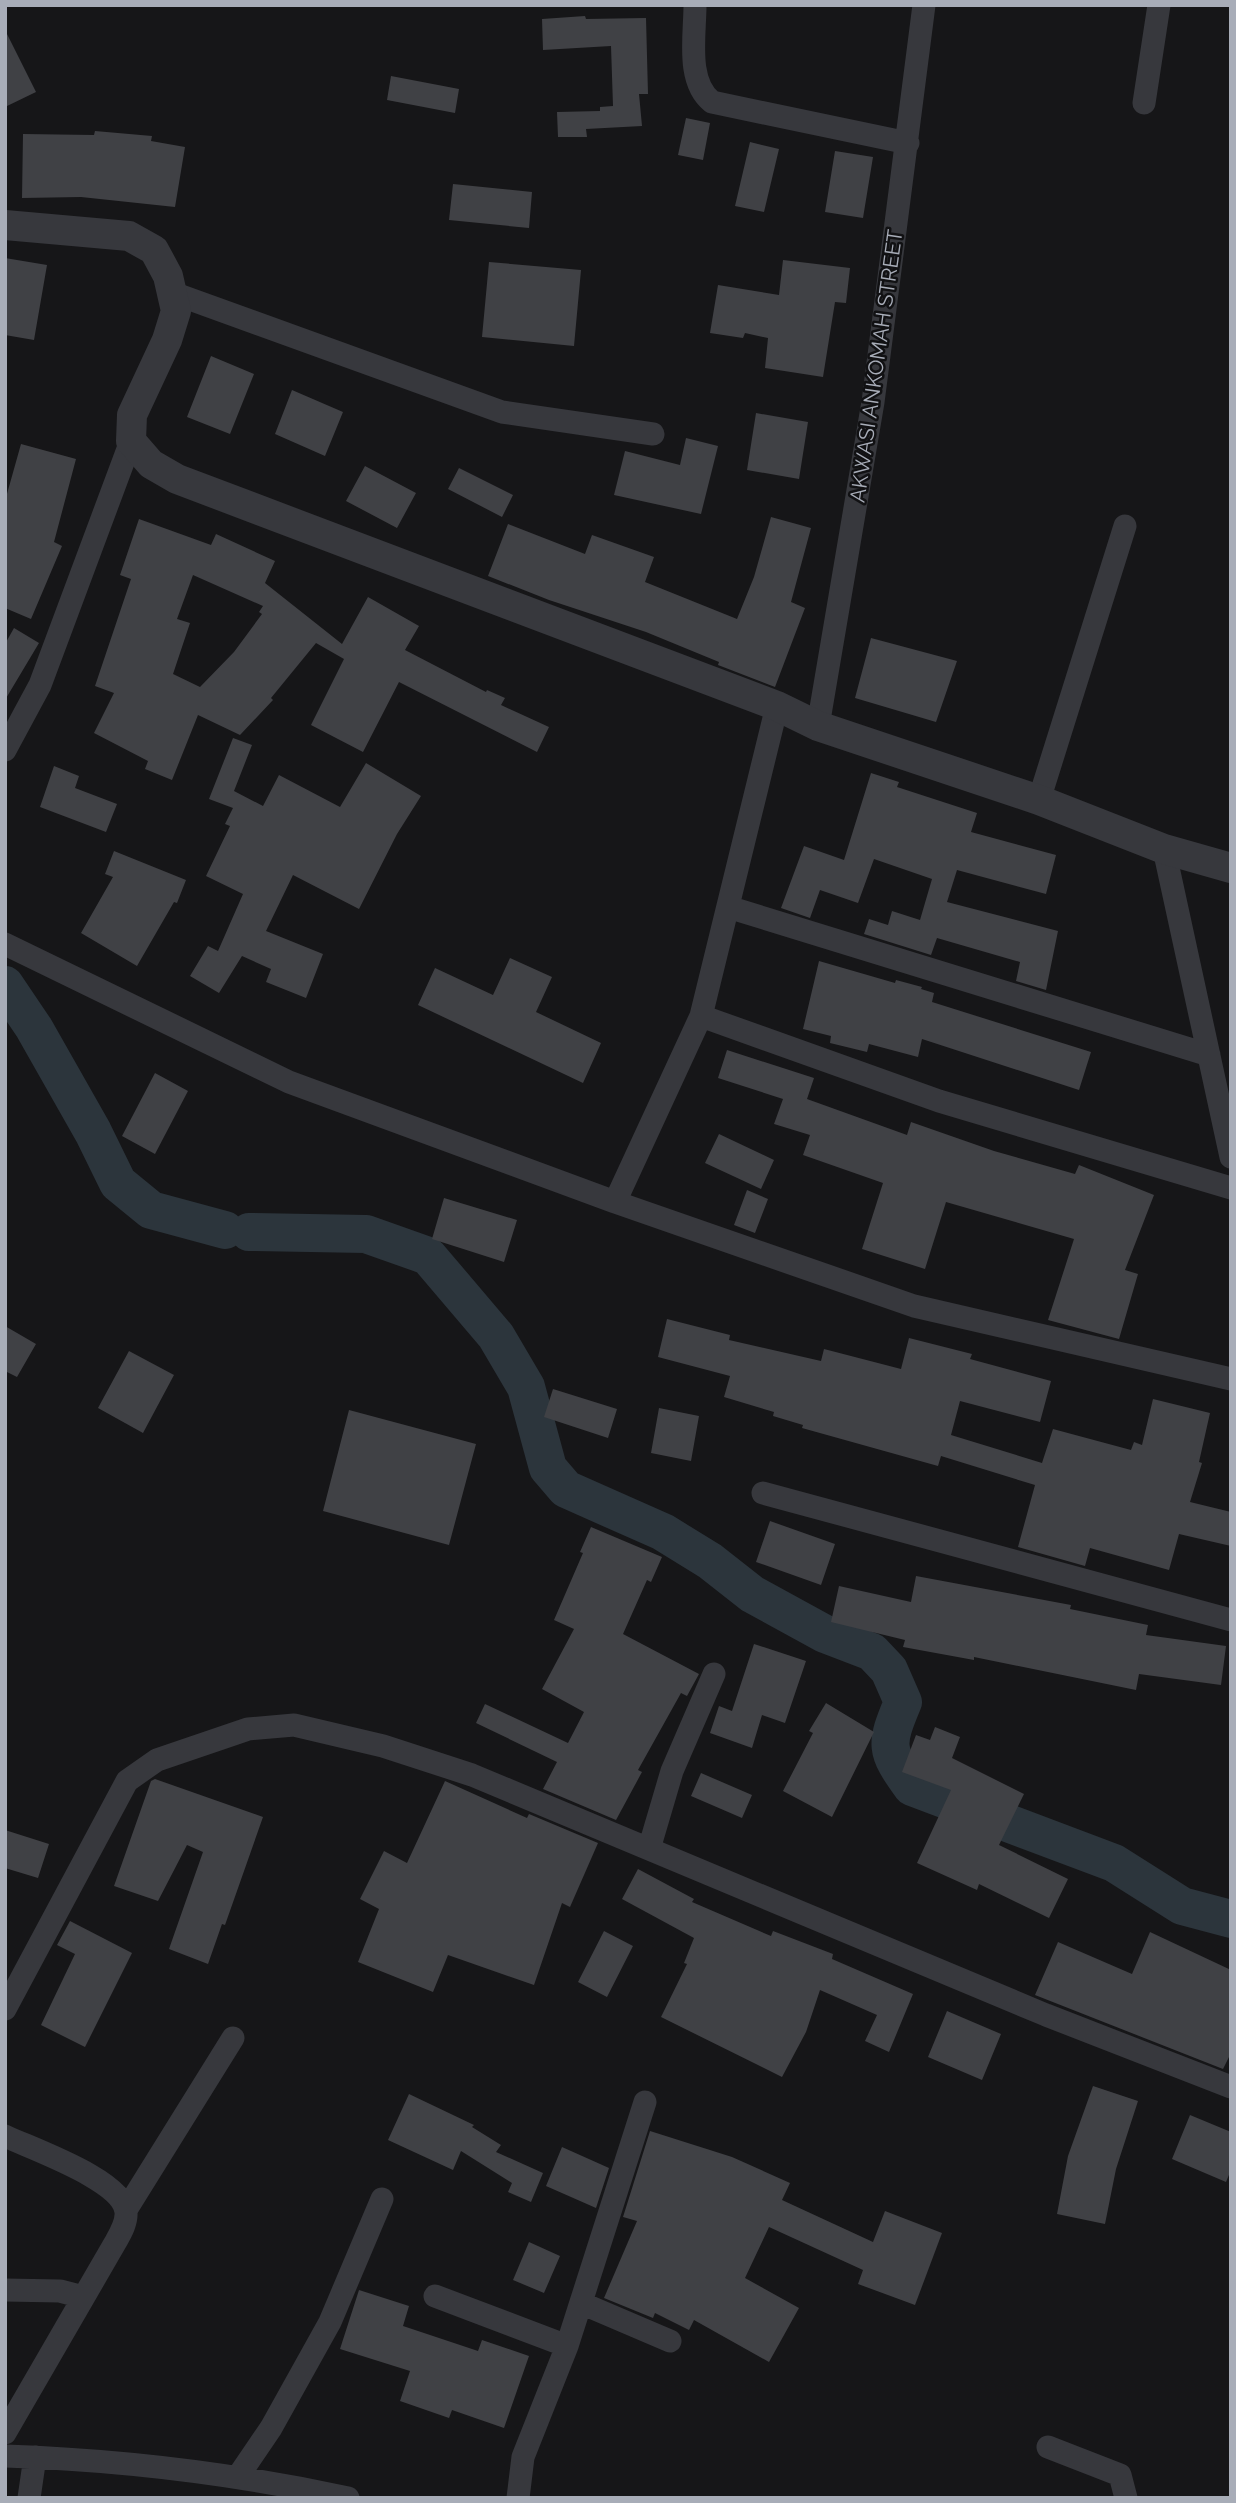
<svg xmlns="http://www.w3.org/2000/svg" width="1236" height="2503" font-family="Raleway,sans-serif">
<rect width="100%" height="100%" fill="#161618"/>
<g fill="none" stroke-linecap="round" stroke-linejoin="round">
<path stroke="#2c353c" stroke-width="38" d="M5 985 34 1028 93 1132 118 1183 151 1210 225 1230
M249 1232 366 1234 428 1256 496 1336 526 1387 548 1468 566 1489 663 1532 710 1561 752 1594 825 1634 872 1652 889 1670 903 1702C885 1745 885 1750 912 1787L1114 1863 1182 1906 1231 1919"/>
</g>
<path fill="#404145" fill-rule="evenodd" d="M585 16 586 19 646 18 648 94H639L642 126 586 129 587 137H558L557 112 600 111V107L613 106 611 46 543 50 542 19Z
M5 30 36 92 5 107Z
M391 76 459 89 455 113 387 100Z
M686 118 710 123 703 160 678 155Z
M95 131 152 136 151 141 185 147 175 207 81 197 22 198 23 134 94 135Z
M750 142 779 149 764 212 735 206Z
M835 151 873 157 863 218 825 212Z
M453 184 532 192 529 228 449 220Z
M5 258 47 265 34 340 5 335Z
M783 260 850 268 846 303 835 302 823 377 765 368 768 338 745 333 743 338 710 333 718 285 779 295Z
M489 262 581 270 574 346 482 337Z
M211 356 254 374 230 434 187 417Z
M292 390 343 412 325 456 275 434Z
M756 413 808 422 799 479 747 470Z
M686 438 718 446 701 514 614 495 625 451 680 465Z
M21 444 76 459 54 542 62 546 31 619 5 608V501Z
M365 466 416 493 397 528 346 501Z
M459 468 513 495 502 517 448 489Z
M771 517 811 528 791 602 805 608 775 687 718 665 719 662 646 632 549 600 488 576 508 524 585 554 592 535 654 557 645 582 737 619 754 577Z
M139 519 211 545 216 534 275 561 265 583 342 644 368 597 419 626 405 650 486 692 487 690 505 698 501 705 549 727 537 752 399 682 363 752 311 725 344 659 316 643 271 698 273 700 240 735 198 715 172 780 145 769 148 761 94 733 114 693 95 686 131 579 120 575ZM193 575 263 606 259 612 262 614 234 652 200 687 173 674 190 623 177 619Z
M14 628 39 643 5 700V644Z
M871 638 957 661 936 722 855 698Z
M233 738 252 745 234 791 263 806 279 775 340 807 366 763 421 796 397 834 359 909 293 875 266 931 323 954 306 998 266 982 271 969 242 956 219 993 190 976 208 946 218 951 243 894 206 876 230 826 225 824 233 808 209 799Z
M54 766 79 776 75 788 117 804 106 832 40 807Z
M871 773 899 782 897 787 977 813 971 832 1056 855 1046 894 957 870 947 902 1058 931 1046 990 1016 981 1020 962 937 938 931 955 864 934 869 919 888 925 892 911 920 920 932 879 874 859 858 903 820 890 810 918 781 908 804 846 844 860Z
M114 851 186 880 177 903 174 902 137 966 81 933 113 877 105 874Z
M510 958 552 977 536 1012 601 1043 583 1083 418 1005 435 968 493 995Z
M819 961 895 983 896 980 922 987 921 989 934 993 932 1002 1091 1052 1079 1090 922 1039 918 1057 869 1044 867 1052 830 1043 831 1036 803 1029Z
M727 1050 814 1078 807 1099 907 1135 911 1122 994 1151 1075 1174 1079 1165 1154 1195 1125 1270 1138 1274 1119 1339 1048 1320 1074 1239 946 1202 925 1269 862 1249 883 1183 803 1155 810 1135 774 1124 783 1099 718 1078Z
M155 1073 188 1091 155 1154 122 1136Z
M719 1134 774 1160 761 1189 705 1163Z
M747 1190 768 1199 755 1233 734 1225Z
M444 1198 517 1220 504 1262 432 1239Z
M667 1319 730 1335 729 1340 821 1361 824 1349 901 1369 909 1338 972 1354 970 1359 1051 1381 1040 1422 960 1401 951 1435 1042 1463 1053 1429 1131 1450 1134 1442 1142 1445 1153 1399 1210 1413 1199 1462 1202 1463 1190 1502 1231 1512V1546L1179 1534 1169 1570 1090 1548 1085 1566 1018 1547 1035 1485 941 1456 938 1466 802 1428 803 1425 773 1416 774 1412 724 1397 730 1376 658 1357Z
M5 1326 36 1344 17 1377 5 1371Z
M129 1351 174 1375 143 1433 98 1408Z
M553 1389 617 1409 608 1438 544 1417Z
M659 1408 699 1416 691 1461 651 1453Z
M349 1410 476 1444 449 1545 323 1511Z
M770 1521 835 1544 821 1585 756 1562Z
M591 1527 662 1557 651 1582 647 1580 623 1634 699 1674 687 1696 681 1693 638 1770 642 1772 616 1820 543 1789 557 1762 476 1723 485 1704 568 1743 584 1712 542 1689 574 1629 554 1620 583 1553 580 1552Z
M916 1576 1071 1605 1070 1609 1148 1625 1146 1635 1226 1646 1221 1685 1139 1674 1136 1690 974 1657V1660L903 1647 905 1640 831 1622 839 1586 911 1602Z
M754 1644 806 1661 785 1723 762 1715 752 1748 710 1733 719 1706 732 1711Z
M826 1703 874 1732 832 1817 783 1791 813 1733 809 1731Z
M935 1727 960 1737 952 1758 1024 1794 999 1845 1068 1879 1049 1918 979 1884 977 1890 917 1863 951 1790 902 1772 916 1735 930 1740Z
M701 1773 752 1795 742 1818 691 1796Z
M155 1779 263 1817 225 1925 222 1924 208 1964 169 1949 203 1852 187 1845 158 1901 114 1886 151 1781Z
M445 1781 527 1818 529 1814 598 1843 570 1907 562 1903 534 1985 448 1955 433 1992 358 1962 379 1909 360 1899 384 1851 407 1863Z
M5 1830 49 1844 38 1878 5 1868Z
M638 1869 694 1899 692 1902 771 1936 773 1931 833 1954 832 1959 913 1994 889 2052 865 2041 877 2015 820 1990 806 2032 782 2077 661 2017 687 1964 684 1963 694 1938 622 1899Z
M70 1921 132 1953 85 2047 41 2025 75 1954 57 1945Z
M604 1931 633 1946 607 1997 578 1982Z
M1150 1932 1231 1970V2053L1223 2069 1035 1995 1058 1942 1132 1974Z
M947 2011 1001 2034 982 2080 928 2057Z
M1093 2086 1138 2101 1116 2169 1105 2224 1057 2214 1068 2156Z
M409 2094 474 2125 472 2127 501 2145 496 2152 543 2173 531 2202 508 2192 512 2183 461 2151 453 2170 388 2140Z
M1190 2115 1231 2132V2170L1226 2182 1172 2159Z
M650 2131 732 2157 790 2183 782 2200 873 2242 885 2211 942 2233 915 2305 858 2284 863 2270 769 2227 745 2278 799 2308 769 2362 694 2320 689 2330 655 2313 653 2318 604 2298 637 2221 623 2217Z
M562 2147 609 2168 596 2208 546 2186Z
M529 2242 560 2256 544 2293 513 2280Z
M359 2290 409 2306 403 2326 478 2351 482 2340 529 2356 504 2428 452 2410 449 2418 400 2401 410 2371 340 2349Z"/>
<g fill="none" stroke-linecap="round" stroke-linejoin="round">
<path stroke="#37383d" stroke-width="23" d="M695 5C695 36 686 81 712 102L908 143
M1144 103 1159 5
M173 293 502 412 653 434
M777 706 701 1016 939 1101 1231 1188
M818 726 873 402 924 5
M5 750 40 685 131 441
M1039 800 1125 526
M1164 849 1231 1157
M728 907 1209 1055
M5 944 289 1082 615 1202 701 1016
M615 1202 914 1306 1231 1379
M763 1493 1231 1620
M649 1849 672 1771 714 1674
M5 2009 127 1781 157 1760 248 1729 294 1725 383 1746 472 1775 1046 2015 1231 2087
M5 2136C32 2149 123 2180 126 2212 127 2223 120 2234 115 2243L5 2433
M126 2210 233 2038
M5 2290 60 2291 83 2297
M435 2296 567 2346 523 2457 518 2498
M581 2303 670 2341
M567 2346 645 2102
M1048 2447 1120 2475 1126 2498
M5 2456C123 2460 232 2473 348 2498
M239 2475 271 2428 330 2322 382 2199
M29 2498 35 2457"/>
<path stroke="#37383d" stroke-width="30" d="M5 225 129 236 154 250 168 276 176 311 167 340 132 415 131 441 151 464 177 479 777 706 818 726 1039 800 1164 849 1231 868"/>
</g>
<g text-anchor="middle" dominant-baseline="central" stroke-width="5" stroke-linejoin="round" paint-order="stroke">
<g font-size="21" fill="#a8adb8" stroke="#111113">
<text transform="translate(876 366) rotate(-82)">AKWASI ANKOMAH STREET</text>
</g>
</g>
<rect width="1236" height="2503" fill="none" stroke="#a8adb8" stroke-width="14"/>
</svg>
